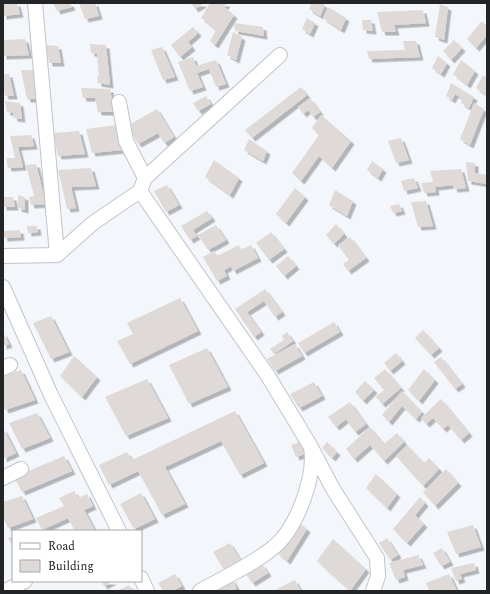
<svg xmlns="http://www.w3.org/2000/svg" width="490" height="594" font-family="Spectral,serif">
<defs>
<filter id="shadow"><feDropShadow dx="3.5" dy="3.5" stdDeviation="0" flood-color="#0004"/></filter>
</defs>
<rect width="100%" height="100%" fill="#f3f6fb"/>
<path fill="#dfdad7" filter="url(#shadow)" d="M17 3 20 14 3 16V4Z
M53 3H70L72 7 57 11Z
M79 3H95L99 16 85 19Z
M191 3H202L203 4 195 9Z
M210 3H227L224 7 234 15 215 45 210 41 216 30 201 18Z
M311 3H321L325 5 320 16 309 9Z
M440 4 448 7 444 40 435 37Z
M328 7 346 18 341 30 323 18Z
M423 10 426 23 394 25 396 32H382L377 12Z
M307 18 315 23 310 34 302 29Z
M362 20H371L373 31 363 30Z
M482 21 487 27V35L476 48 467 39Z
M234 23 263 27 264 36 235 31Z
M193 27 198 33 188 42 192 47 180 57 171 45Z
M233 32 242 37 236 60 227 55Z
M25 39 29 55 3 56V40Z
M454 40 462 48 451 60 443 51Z
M403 41H416L420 57 369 59 367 51 405 50Z
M90 44 106 45 110 85 98 83 97 76 99 77 97 54 91 53Z
M46 45 58 46 61 63H49Z
M162 47 175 77 163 80 151 50Z
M438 56 447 63 441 74 432 68Z
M193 57 196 66 216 60 226 84 216 87 209 69 197 73 203 87 190 91 178 62Z
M461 60 475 71 467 85 453 74Z
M21 70H33L38 99H27Z
M3 74H9L14 96H5L3 87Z
M483 75 487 78V96L476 88Z
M451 83 474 97 469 108 461 103 463 99 455 94 452 100 446 96Z
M301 87 307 95 252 138 245 130Z
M81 88 110 89 114 112H98L95 98H83Z
M206 96 211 104 198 111 193 103Z
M310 98 320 112 313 117 308 110 303 114 298 107Z
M5 101 20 103 22 119 14 118 13 113 7 112Z
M474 103 484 109 470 145 460 139Z
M157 109 174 137 164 143 158 133 138 144 127 126Z
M321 115 351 141 332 168 319 156 301 181 292 173 319 135 312 128Z
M116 125 122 150 92 153 86 129Z
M79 131 85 154 58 156 53 133Z
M31 135 34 146 18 147 23 167 8 168 6 158H15L10 136Z
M401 138 409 160 396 163 388 141Z
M249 139 267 151 263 161 244 150Z
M214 160 239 178 230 195 205 177Z
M372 161 383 169 378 178 367 170Z
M466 162 475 163V173L487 175V184L468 181Z
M36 164 46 204 31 205 29 197 34 196 26 165Z
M91 168 96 186 71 187 76 208 67 209 58 170Z
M461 169 466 188 454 189 453 185 435 187 436 192 424 193 421 183 433 182 430 171Z
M414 178 418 188 404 191 401 181Z
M167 185 179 205 166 212 154 191Z
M295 188 305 197 286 223 276 214Z
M335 190 353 201 347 216 329 205Z
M18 195 25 197V210L18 208Z
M3 197H13L15 207H3Z
M426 201 433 226 418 227 411 202Z
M399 204 402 211 393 213 390 206Z
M207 211 212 218 193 230 197 236 190 240 181 226Z
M336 224 344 234 334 244 326 235Z
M216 225 226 240 208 250 198 235Z
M27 226H37L38 232 28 233Z
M20 230 21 237 4 238 3 231Z
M271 232 284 249 269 260 256 243Z
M350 237 366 258 348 271 343 264 349 260 338 245Z
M239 245 241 250 251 245 258 258 233 271 231 266 224 270 227 276 217 281 203 257 214 251 217 256Z
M288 256 296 266 284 276 276 266Z
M265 289 282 312 275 317 264 301 247 312 261 332 254 337 235 309Z
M180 298 198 331 130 364 117 341 133 334 127 323Z
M51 316 69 352 51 359 33 323Z
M334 322 340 332 304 353 298 343Z
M423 330 439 348 431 355 415 338Z
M3 332 9 344 3 346Z
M287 332 293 341 274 354 270 349 284 340 282 336Z
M295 344 302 356 275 371 267 359Z
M207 348 228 387 189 404 169 365Z
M396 353 402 361 390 371 384 363Z
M74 356 97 377 82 397 60 376Z
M441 357 462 384 455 389 434 362Z
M385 369 401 388 382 404 376 397 384 390 374 378Z
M424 369 435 380 419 401 408 390Z
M21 370 35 400 5 410 3 405V376Z
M147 379 168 418 126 436 105 397Z
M365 381 374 390 363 401 355 392Z
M314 382 322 396 299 408 290 394Z
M402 391 422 412 416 419 402 406 389 422 382 415Z
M441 399 469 433 461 440 448 425 443 429 433 418 426 424 421 418Z
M350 402 366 424 355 432 346 419 336 427 328 417Z
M235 411 264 463 240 475 221 441 165 467 185 504 162 515 138 471 109 485 99 465 127 452 132 460Z
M37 413 50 438 22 449 9 423Z
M370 427 384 444 397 433 404 442 384 461 370 445 354 459 346 449Z
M3 428 16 453 3 459Z
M299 442 305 454 296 457 291 445Z
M327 442 337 452 332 458 322 448Z
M407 445 424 463 429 458 439 469 423 486 396 456Z
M64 456 72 471 22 492 14 477Z
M446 469 458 483 435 506 423 492Z
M376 474 397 494 387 508 366 488Z
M74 491 78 498 87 494 93 506 84 510 94 529 90 531H75L68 518 42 530 36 518 64 506 59 498Z
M141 493 155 519 134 529 120 504Z
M22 496 33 519 8 528 3 517V502Z
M420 497 425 503 415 515 424 524 407 543 393 529Z
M297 521 307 529 287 561 277 553Z
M473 525 481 547 456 554 447 532Z
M13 536V547L8 538Z
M387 538 398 555 390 560 379 543Z
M333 539 366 569 350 591 317 561Z
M230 543 241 561 224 570 213 552Z
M442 548 450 562 441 566 433 553Z
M418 555 423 565 403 570 405 577 396 580 389 563Z
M474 563 476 570 460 574 462 579 456 581 451 568Z
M262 564 268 573 252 583 246 574Z
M175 574 182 586 172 591H163L158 583Z
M449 574 457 591H429L426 583Z
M232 579 237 588 232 591H221L218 587Z
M295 580 301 591H273Z
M101 581H113L104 586Z
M129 585 133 591H117Z"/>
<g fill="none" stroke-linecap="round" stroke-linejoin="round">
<g stroke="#c1c4c9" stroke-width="16">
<path id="street" d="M35 3 57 255
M119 102 126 141 145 178
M140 191 268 376 311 447C316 476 297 528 274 547 252 565 225 577 200 591
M3 256 57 255 93 223 140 191 145 178 280 55
M3 287 51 395 119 531
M3 368 10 365
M313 451 333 489 377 558 378 576 373 591
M3 478 21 469
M141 578 147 591
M5 591 25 581"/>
</g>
<use href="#street" stroke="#fff" stroke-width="14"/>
</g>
<rect width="490" height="594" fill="none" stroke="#222425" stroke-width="8"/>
<rect x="12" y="530" width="130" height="52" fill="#ffffff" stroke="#a7a7a8"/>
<rect x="20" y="543" width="20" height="6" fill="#ffffff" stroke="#a7a7a8"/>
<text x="48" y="550" font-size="12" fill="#222425">Road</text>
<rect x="20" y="560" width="20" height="12" fill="#dfdad7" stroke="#a7a7a8"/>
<text x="48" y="570" font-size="12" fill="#222425">Building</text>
</svg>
